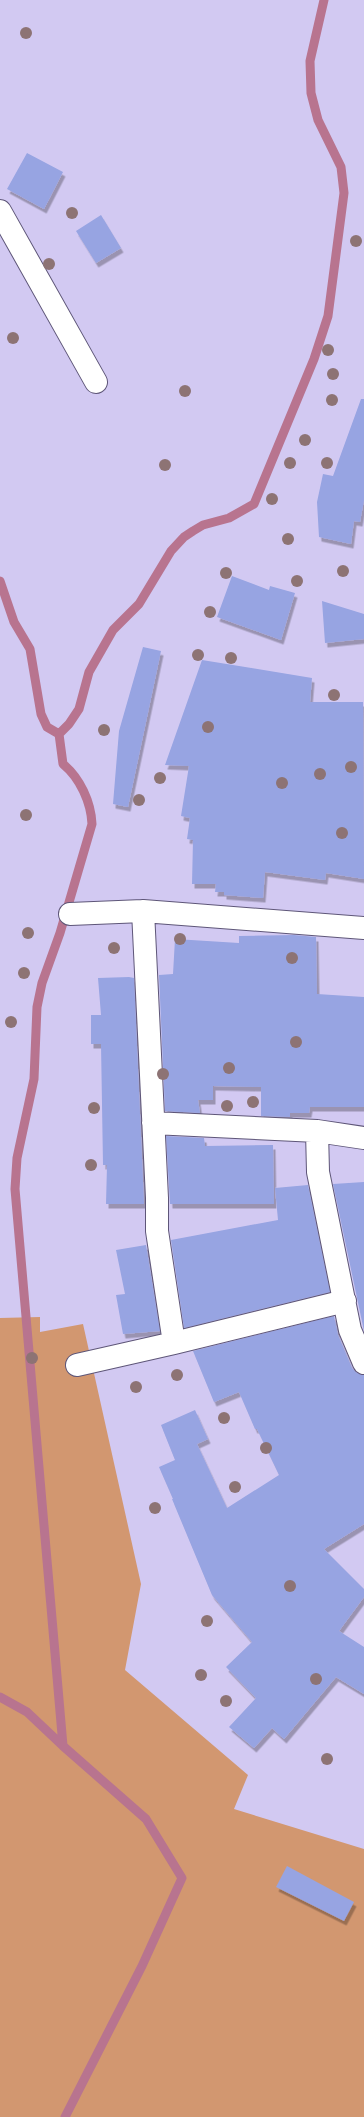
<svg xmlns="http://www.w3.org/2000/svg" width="364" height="2117" font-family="'Public Sans',sans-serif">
<defs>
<filter id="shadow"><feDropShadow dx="2.5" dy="4.5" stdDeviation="0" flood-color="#0004"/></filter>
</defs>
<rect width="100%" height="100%" fill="#d2c9f2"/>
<path fill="#d29770" d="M40 1317V1332L83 1324 141 1584 125 1670 248 1775 234 1809 364 1849V2117H0V1318Z"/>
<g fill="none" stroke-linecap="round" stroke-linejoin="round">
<path stroke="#b8748f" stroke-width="9" d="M0 581 14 622 30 649 41 714 47 727 59 734
M0 1697 27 1712 63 1746
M65 2117 142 1966 182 1878 146 1819 63 1746 15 1189 17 1158 34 1079 37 1007 42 983 60 933 92 824C91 802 80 778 63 764L59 734 69 724 79 709 89 672 113 630 139 604 171 551 184 537 193 531 203 525 229 518 254 504 314 359 328 316 344 193 341 167 318 120 311 93 310 61 324 0"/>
</g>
<path fill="#97a4e2" filter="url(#shadow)" d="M27 153 63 172 44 209 7 189Z
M101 215 121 248 96 263 76 231Z
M361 399H364V500L360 522 354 521 351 544 319 537 317 502 323 474 333 476Z
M232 576 269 590 270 586 295 593 281 640 217 617Z
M322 601 364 614V639L325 643Z
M143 647 161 651 128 807 113 804 119 731Z
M202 660 312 678 310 702H363L364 879 326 873 325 880 265 872 263 898 224 895V892H215L216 884H192L193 840 187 839 190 818 181 816 189 766 165 765Z
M294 935 316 937 317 994 364 997V1107H310L309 1113H290V1117L261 1116V1087L213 1086V1100H198L200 1113 165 1111 159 975 173 974 175 939 239 943V936Z
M129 977 134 978 144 1204H106L107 1165H103L101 1044H91V1015H101L98 978Z
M166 1136 204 1138 205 1146 273 1145 274 1204H170Z
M364 1182V1331L333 1184Z
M308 1185 330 1292 184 1328 171 1240 278 1220 275 1188Z
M146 1245 160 1331 123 1334 116 1295 125 1294 116 1250Z
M334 1316 338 1335 352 1368 357 1373 364 1375V1524L324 1549 364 1589V1597L339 1631 364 1647V1694L336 1677 284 1739 272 1728 254 1748 229 1727 256 1698 226 1667 252 1642 212 1595 172 1499H173L159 1467 175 1460 161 1425 195 1410 208 1439 197 1444 227 1508 279 1475 257 1429H255L239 1392 214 1402 193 1351Z
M287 1866 354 1902 344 1921 276 1887Z"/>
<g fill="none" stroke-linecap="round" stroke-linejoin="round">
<g stroke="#5e5678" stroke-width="24">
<path id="minor" d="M0 211 96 382
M143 911 157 1198V1231L174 1343
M70 914 143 911 364 928
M153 1123 317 1131 364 1138
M317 1131 318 1172 350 1330 364 1363
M77 1365 174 1343 345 1301"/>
</g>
<use href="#minor" stroke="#fff" stroke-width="22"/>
</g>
<g fill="#8d7374">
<circle cx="26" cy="33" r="6"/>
<circle cx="72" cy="213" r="6"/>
<circle cx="356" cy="241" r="6"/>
<circle cx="49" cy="264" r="6"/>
<circle cx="13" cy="338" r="6"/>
<circle cx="328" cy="350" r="6"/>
<circle cx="333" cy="374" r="6"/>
<circle cx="185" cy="391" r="6"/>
<circle cx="332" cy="400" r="6"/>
<circle cx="305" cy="440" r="6"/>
<circle cx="290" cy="463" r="6"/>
<circle cx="327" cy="463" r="6"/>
<circle cx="165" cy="465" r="6"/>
<circle cx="272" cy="499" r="6"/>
<circle cx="288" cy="539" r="6"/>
<circle cx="343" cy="571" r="6"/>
<circle cx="226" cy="573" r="6"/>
<circle cx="297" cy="581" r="6"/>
<circle cx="210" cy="612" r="6"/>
<circle cx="198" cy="655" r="6"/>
<circle cx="231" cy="658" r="6"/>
<circle cx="334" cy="695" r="6"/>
<circle cx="208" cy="727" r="6"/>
<circle cx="104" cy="730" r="6"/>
<circle cx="351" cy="767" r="6"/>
<circle cx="320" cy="774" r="6"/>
<circle cx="160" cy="778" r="6"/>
<circle cx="282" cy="783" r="6"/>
<circle cx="139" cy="800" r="6"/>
<circle cx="26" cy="815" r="6"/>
<circle cx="342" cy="833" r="6"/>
<circle cx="28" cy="933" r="6"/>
<circle cx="180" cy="939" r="6"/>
<circle cx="114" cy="948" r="6"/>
<circle cx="292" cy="958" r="6"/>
<circle cx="24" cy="973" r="6"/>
<circle cx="11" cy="1022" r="6"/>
<circle cx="296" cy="1042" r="6"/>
<circle cx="229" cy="1068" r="6"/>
<circle cx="163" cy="1074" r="6"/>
<circle cx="253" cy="1102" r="6"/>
<circle cx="227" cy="1106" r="6"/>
<circle cx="94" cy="1108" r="6"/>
<circle cx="91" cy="1165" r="6"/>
<circle cx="32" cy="1358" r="6"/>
<circle cx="177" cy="1375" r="6"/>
<circle cx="136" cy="1387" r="6"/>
<circle cx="224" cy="1418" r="6"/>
<circle cx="266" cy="1448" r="6"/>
<circle cx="235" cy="1487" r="6"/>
<circle cx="155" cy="1508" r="6"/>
<circle cx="290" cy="1586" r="6"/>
<circle cx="207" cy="1621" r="6"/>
<circle cx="201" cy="1675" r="6"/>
<circle cx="316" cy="1679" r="6"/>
<circle cx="226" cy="1701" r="6"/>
<circle cx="327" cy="1759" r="6"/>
</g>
</svg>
